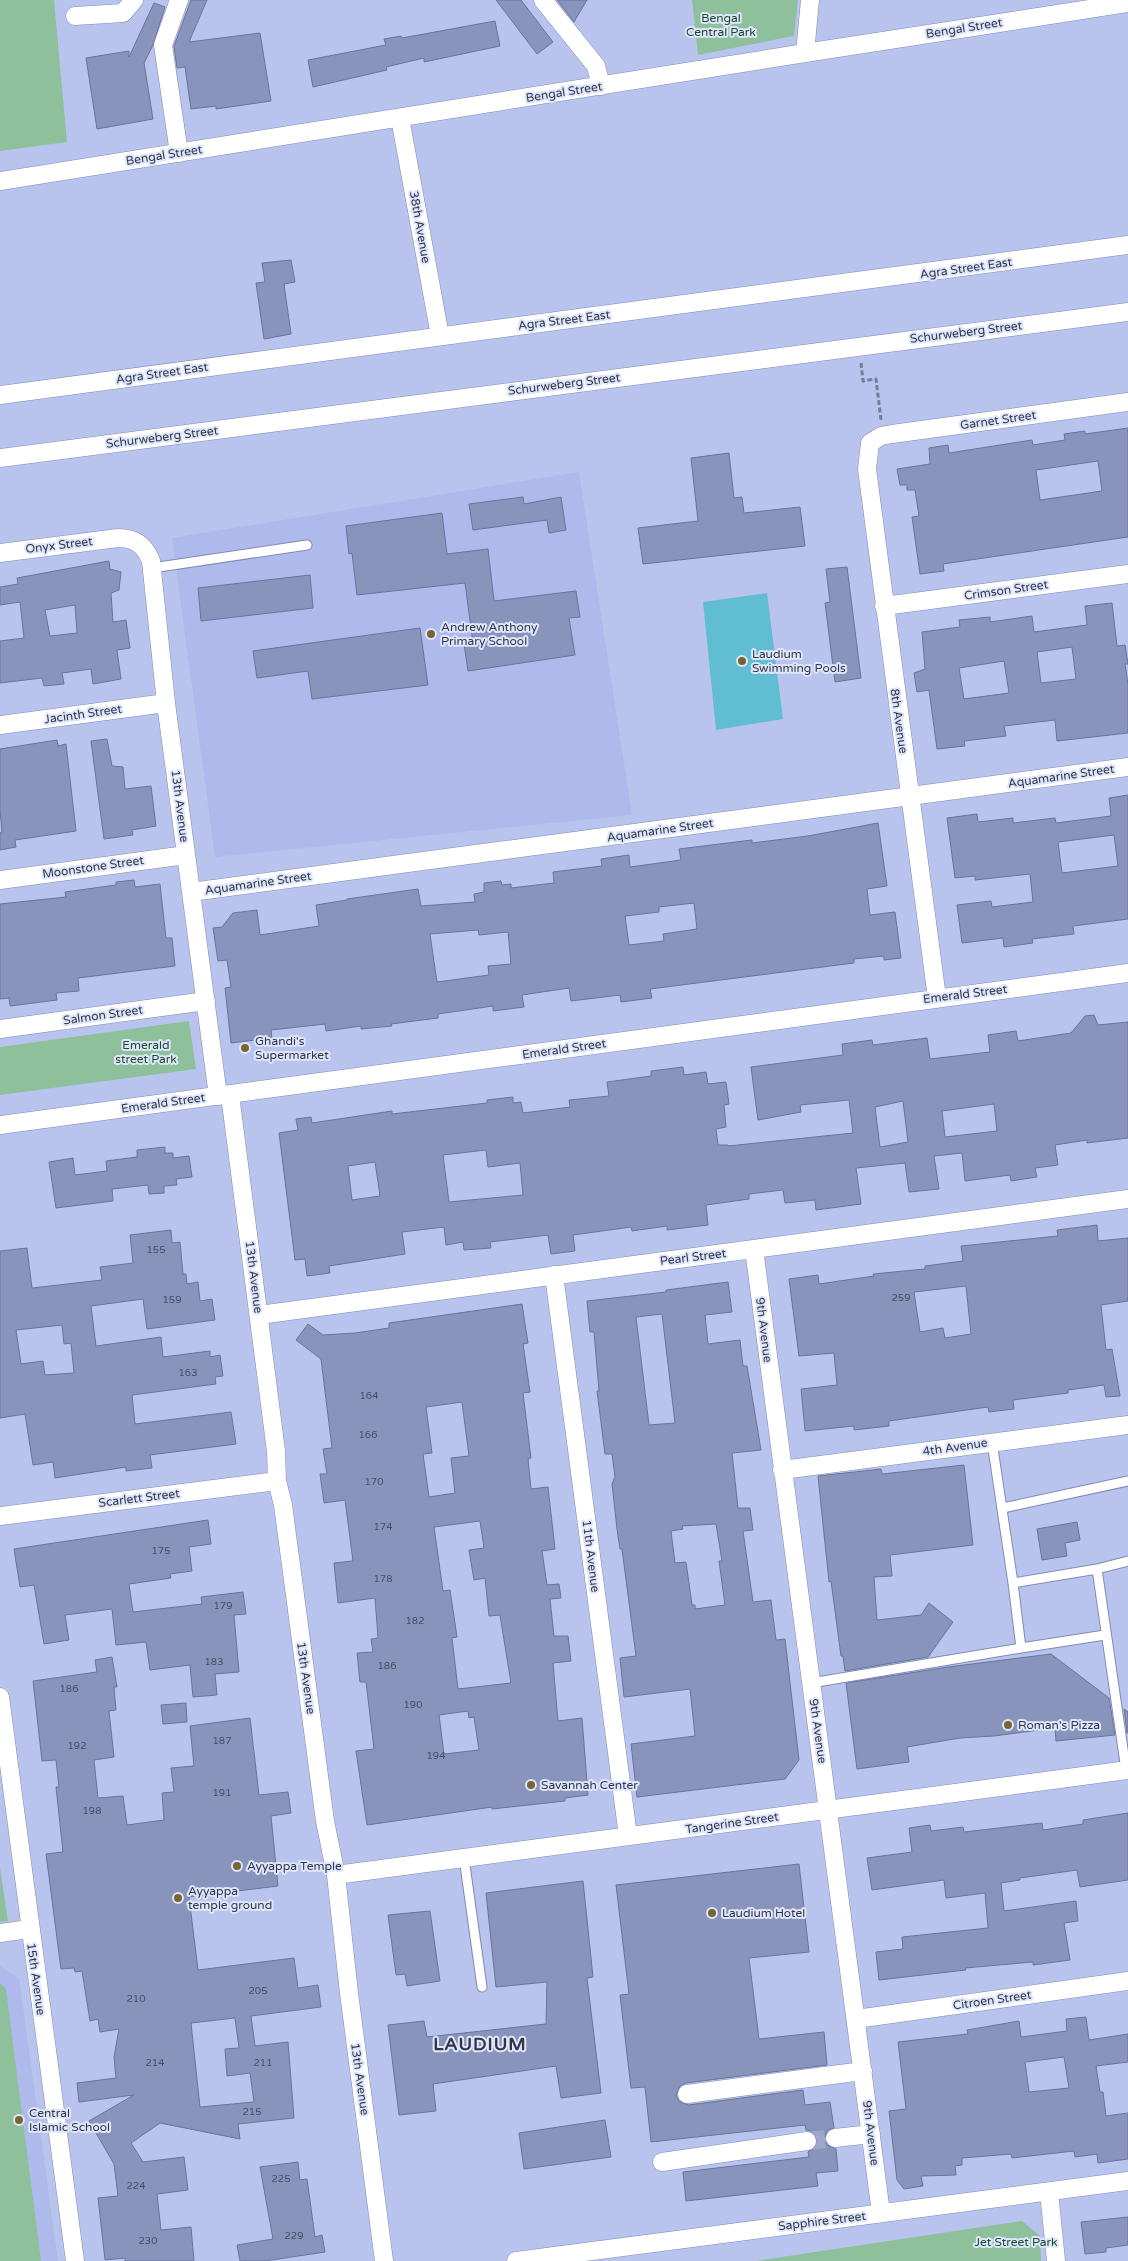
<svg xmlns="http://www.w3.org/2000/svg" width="1128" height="2261" font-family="'Varela Round',sans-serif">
<rect width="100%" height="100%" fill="#b9c4ee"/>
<path fill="#adbaeb" d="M579 472 632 815 215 857 172 538Z
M0 1966 19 1978 58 2261H0Z"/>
<path fill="#8ec09c" d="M0 0H54L67 142 0 151Z
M692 0H798L794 36 698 55Z
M189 1021 196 1069 0 1095V1047Z
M0 1868 8 1921 0 1922Z
M0 1983 6 1989 41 2261H0Z
M1022 2221 1040 2236 1041 2261H756Z"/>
<path fill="#61bdd1" d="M767 593 783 719 716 730 703 602Z"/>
<path fill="#8994bc" stroke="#6a749a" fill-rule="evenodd" d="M191 0H207L189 42 260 33 271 101 216 109V106L191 109 185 67 177 68 174 46Z
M496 0H521L553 42 537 54Z
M557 0H587L574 22Z
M154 3 165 7 153 45 144 63 153 119 97 129 86 58 129 51V57Z
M495 21 500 46 424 62V58L386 67 387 70 313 87 308 60 386 45 384 39 401 36 402 38Z
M291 260 295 282 284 284 291 334 264 339 256 283 265 282 262 263Z
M1128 428V537L943 564 944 571 920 574 912 517 919 516 915 490H907V485H900L897 469 930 464 929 448 948 445 949 453 1032 440 1033 445 1065 440 1064 434 1085 431V434ZM1098 461 1102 491 1040 500 1036 470Z
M729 453 734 498 742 497 744 513 800 507 805 546 643 564 638 528 698 521 691 458Z
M523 497 524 504 561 497 566 530 549 533 547 520 473 530 469 504Z
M442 513 447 554 488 549 494 601 576 591 580 617 569 618 575 655 468 671 464 644 473 643 465 583 357 595 352 553 349 554 346 526Z
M109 561 110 569 121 572 119 590 111 593 113 622 126 620 130 648 117 650 121 679 93 684 91 669 62 673 64 684 44 686 42 678 0 683V641L24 638 20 602 0 605V587L18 584 17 578ZM75 605 77 633 50 636 45 610Z
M847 567 861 678 835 682 825 603 830 602 826 569Z
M310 575 313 608 201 621 198 588Z
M1112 603 1117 646 1125 645 1128 664H1125L1128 684V733L1057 741 1055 720 1004 726 1006 736 964 741 965 746 937 749 929 690 917 692 914 673 925 669 922 632 960 627 959 620 990 617V622L1032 616 1034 632 1087 625 1085 606ZM1072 647 1076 679 1041 683 1037 652ZM1004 661 1009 693 964 699 959 668Z
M420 628 428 685 312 699 308 671 257 678 253 651Z
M107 739 112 766 123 767 125 789 151 786 156 826 132 830 133 835 104 839 91 741Z
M57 740 58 746 66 744 76 831 15 840 16 847 0 850V833L2 832 0 811V749Z
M1128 795V919L1073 926 1074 934 1032 939 1033 943 1004 947 1003 938 962 943 957 905 991 901 992 907 1033 902 1030 874 975 880V876L955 878 947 818 977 814 978 822 1013 818V823L1055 818 1056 823 1111 816 1109 798ZM1114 835 1118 866 1062 873 1058 842Z
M878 823 887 886 867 889 870 915 895 912 901 958 884 960V956L854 959V963L650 989 652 998 621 1002 620 995 571 1001 569 988 522 995 524 1007 493 1011V1006L438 1014V1018L391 1024 392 1026 361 1029V1026L326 1031 325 1024 271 1030 272 1038 231 1043 225 988 231 987 227 960 218 961 213 928 222 927 233 913 257 910 260 935 319 926 316 905 347 900V899L418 889 421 906 475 902 474 894 484 892V883L501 881 502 885 511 884V888L554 883 553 872 602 866 601 859 629 855 630 867 681 860 679 849 752 840V843L808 836ZM694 903 697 929 663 934 664 941 629 945 625 916 659 912V907ZM478 930 479 935 508 932 511 964 488 966 489 975 437 982 430 934Z
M134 880 135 887 160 884 166 938H172L175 966 78 978 79 991 56 993 57 1000 10 1006 9 998 0 999V904L66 897 65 892 116 885V882Z
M1094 1015 1098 1025 1128 1022V1138L1087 1143V1140L1055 1145 1058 1165 1035 1168 1037 1177 1011 1181 1010 1175 965 1181 962 1153 934 1156 939 1189 909 1192 905 1163 856 1168 861 1204 816 1210 815 1200 785 1203 783 1190 749 1194V1199L706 1205 708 1225 667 1230V1226L632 1231 631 1227 573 1235 575 1251 551 1254 548 1235 490 1242 491 1248 464 1250 463 1242 446 1245 444 1227 402 1232 405 1254 329 1266 330 1273 307 1276 305 1259 295 1260 279 1133 298 1130 296 1119 311 1117 312 1123 392 1111V1114L487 1103V1100L513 1097V1103L521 1102 523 1113 570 1107 569 1100 609 1096 607 1082 651 1076V1071L683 1067 684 1075 706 1072 708 1084 726 1082 729 1104 724 1105 726 1127 716 1129 718 1145H728V1146L853 1133 849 1100 800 1105 801 1112 758 1120 751 1067 843 1055 842 1044 872 1040 873 1045 927 1038 930 1059 990 1052 988 1035 1016 1031 1018 1041 1071 1033 1085 1016ZM903 1101 908 1142 880 1147 875 1107ZM994 1104 997 1131 945 1137 942 1111ZM486 1150 488 1167 520 1163 523 1195 449 1202 443 1155ZM375 1162 380 1196 352 1200 348 1166Z
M165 1147V1153H173V1158L189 1156 192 1177 176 1179 177 1185 164 1186V1193L149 1194 148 1185 112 1189 113 1201 56 1208 49 1162 73 1158 75 1175 107 1171 106 1161 137 1157V1150Z
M1097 1225 1098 1241 1128 1238V1301L1101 1305 1106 1350 1112 1349 1120 1396 1106 1397 1104 1385 1068 1390V1393L1013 1400 1014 1409 989 1412 988 1407 889 1421V1426L854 1430V1426L805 1431 801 1389 837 1385 834 1353 799 1356 789 1279 818 1275 819 1284 874 1276 873 1274 925 1269V1266L963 1261 961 1246 1058 1236 1057 1230ZM966 1286 971 1334 945 1338 943 1328 920 1332 914 1292Z
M171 1230 172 1243 180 1242 183 1274H186L187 1284 198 1282 200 1301 212 1299 215 1320 147 1329 143 1299 91 1306 96 1346 161 1337 163 1357 210 1351V1357L220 1355 223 1376 215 1377 216 1384 132 1395 135 1424 231 1412 236 1444 150 1455 152 1468 126 1471V1467L55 1478 53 1462 33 1465 25 1414 0 1418V1251L27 1248 32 1288 102 1280 100 1267 133 1263 130 1235ZM62 1325 64 1344 71 1343 74 1373 45 1375 43 1361 21 1364 16 1330Z
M728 1282 732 1312 705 1315 708 1344 740 1340 743 1366H747L761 1450 732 1453 738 1508H750L753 1530 743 1531 753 1602 771 1600 776 1640 785 1639 799 1760 785 1779 637 1797 631 1744 695 1736 690 1689 624 1697 620 1658 636 1656 622 1549H620L617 1529 612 1484 615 1477 612 1454H605L597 1391H599L594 1332H590L587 1301 666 1292V1290ZM662 1314 675 1423 649 1425 636 1317ZM716 1524 722 1561H719L725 1605 695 1609V1605H692L686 1562 675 1563 671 1531 683 1529 682 1526Z
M522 1304 528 1343 523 1344 530 1392 523 1393 531 1458 528 1459 531 1489 548 1487 555 1549 542 1551 547 1585 559 1584 561 1598 550 1599 554 1636H568L571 1661 553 1663 558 1721 582 1718 588 1795 565 1798V1801L492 1809V1807L367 1825 356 1751 374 1749 366 1682H360L357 1653 373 1652 371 1639 378 1638 375 1598 338 1603 334 1563 353 1561 345 1500 324 1503 320 1474H327L323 1449 332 1448 321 1359 296 1340 308 1324 323 1335 355 1333 389 1328V1323ZM462 1402 469 1456 451 1458 455 1493 429 1497 423 1454 432 1453 426 1407ZM480 1521 484 1548 469 1550 474 1580 485 1578 489 1616 500 1615 511 1683 458 1689 452 1638 457 1637 450 1590 443 1591 434 1527ZM468 1711 469 1718 474 1717 479 1750 444 1754 439 1715Z
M964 1465 973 1545 890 1555 892 1576 874 1577 877 1620 921 1615 929 1603 953 1622 928 1657 845 1671 843 1656H841L831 1581 829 1582 818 1476 881 1469 882 1474Z
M208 1520 211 1544 189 1547 192 1571 170 1574 171 1578 129 1584 133 1612 202 1604 201 1597 243 1592 246 1614 234 1615 239 1672 215 1674 217 1695 193 1697 190 1665 150 1670 146 1642 116 1645 112 1609 65 1615 69 1640 44 1644 34 1585 20 1587 14 1549Z
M1077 1522 1080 1540 1065 1543 1067 1556 1042 1560 1037 1529Z
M1051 1654 1109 1698 1115 1735 1056 1741 1055 1728 994 1736 960 1738 907 1747 909 1762 857 1769 846 1683 948 1667Z
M112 1657 117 1687H114L116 1710 109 1711 114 1757 94 1760 98 1798 123 1796 127 1825 164 1820 162 1793 174 1792 171 1768 194 1766 190 1726 250 1718 259 1795 288 1792 291 1813 271 1816 278 1886 189 1897 198 1970 294 1958 298 1988 318 1985 321 2007 251 2016 255 2046 288 2042 294 2118 238 2124 240 2139 160 2123 131 2143 143 2162 184 2157 188 2190 157 2194 161 2230 191 2227 194 2261H125V2258L105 2260 98 2198 118 2196 114 2164 89 2121 134 2095 79 2102 77 2083 116 2078 114 2057 119 2029 100 2032 98 2019 90 2021 82 1971 75 1972 74 1968 61 1969 46 1854 63 1852 56 1787H59L56 1760 42 1761 33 1681 97 1672 95 1660ZM235 2018 239 2048 225 2049 227 2076 250 2073 254 2102 200 2107 191 2023Z
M186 1703 187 1722 163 1724 161 1705Z
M1124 1709 1128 1712V1733H1127Z
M1128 1813V1880L1080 1887 1077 1870 1020 1878V1880L1001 1883 1004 1911 1076 1901 1078 1921 1064 1923 1070 1960 1033 1965V1962L965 1968 966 1970 879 1980 876 1952 903 1949 902 1937 988 1928 985 1893 946 1898 944 1880 872 1890 867 1858 912 1852 909 1828 930 1825 931 1831 963 1827 964 1832 1042 1823 1043 1830 1083 1824V1820Z
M799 1864 809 1952 749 1958 759 2039 824 2032 827 2065 686 2083 680 2086 676 2095 679 2101 688 2105 803 2090 805 2105 830 2102 834 2128 828 2130 824 2139 827 2145 836 2149 838 2171 816 2173 818 2186 686 2201 683 2172 809 2157 808 2152 817 2145V2139L811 2131 806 2130 805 2125 651 2142 645 2087 631 2088 620 1995 629 1994 616 1885Z
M583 1881 593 1977 587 1978 601 2093 561 2098 556 2066 433 2084 436 2111 399 2115 388 2025 424 2021 427 2037 546 2024 547 1982 496 1987 486 1893Z
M430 1911 440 1981 407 1986 405 1974 396 1975 388 1915Z
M1086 2017 1089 2040 1128 2034V2062L1096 2066 1100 2092H1103L1106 2116 1128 2113V2159L1098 2163 1097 2154 1075 2157 1074 2151 1012 2158 1011 2154 962 2158V2165L955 2166 956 2175 921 2176 923 2186 904 2189 897 2180 889 2111 906 2109 898 2042 968 2034 967 2030 1019 2021 1021 2037 1067 2031 1066 2019ZM1064 2057 1069 2088 1029 2092 1025 2062Z
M605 2120 611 2157 524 2169 519 2133Z
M298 2162 300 2180 307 2179 315 2237 322 2235 325 2252 265 2261H240L237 2245 273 2239 260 2167Z
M1128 2217V2245L1106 2248V2252L1085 2254 1081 2222Z"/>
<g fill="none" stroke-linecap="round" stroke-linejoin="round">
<path stroke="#9ea8cd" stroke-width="18" stroke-dasharray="18 9" stroke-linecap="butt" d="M807 2141 835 2138"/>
<g stroke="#818bb3" stroke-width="11">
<path id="lane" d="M152 568 307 545
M992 1442 1013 1583 1097 1569 1128 1561
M1003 1508 1128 1481
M1097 1569 1126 1770
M1013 1583 1021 1648 1105 1635
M811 1683 1021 1648
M464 1858 482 1987"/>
</g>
<g stroke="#818bb3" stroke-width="19">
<path id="street" d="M543 0 596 66 601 86
M75 16 123 13 134 0
M805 53 810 0
M400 118 440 336
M179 153 163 45 179 0
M0 181 805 53 1128 3
M0 395 1128 245
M0 458 1128 312
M0 553 118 538C135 538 145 545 151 561L166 703 218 1096
M884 606 1128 574
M0 725 166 703
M0 880 186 855
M191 892 1128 767
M937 998 867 469 870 443 881 436 892 434 1128 402
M0 1029 206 1001
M230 1095 276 1451 277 1481 283 1505 325 1821 336 1875 349 1993 384 2261
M0 1125 1128 973
M754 1249 881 2213
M554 1275 628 1836
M259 1315 1128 1199
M782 1470 1128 1425
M0 1516 277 1481
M0 1697 75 2261
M336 1875 1128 1770
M0 1933 29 1929
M856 2019 1128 1981
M687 2094 863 2071
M835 2138 871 2134
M662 2162 807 2141
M1049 2192 1056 2261
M516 2261 1128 2181"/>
</g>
<path stroke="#757d9b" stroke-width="3" stroke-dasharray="5 2.5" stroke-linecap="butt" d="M861 363 863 381 876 379 881 420"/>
<use href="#lane" stroke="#fff" stroke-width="9"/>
<use href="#street" stroke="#fff" stroke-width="18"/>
</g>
<g fill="#756633" stroke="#dfe6fb" stroke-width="2">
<circle cx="431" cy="634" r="5"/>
<circle cx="742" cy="661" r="5"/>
<circle cx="245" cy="1048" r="5"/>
<circle cx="1008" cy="1725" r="5"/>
<circle cx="531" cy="1785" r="5"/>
<circle cx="237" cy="1866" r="5"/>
<circle cx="178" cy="1898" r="5"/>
<circle cx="712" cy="1913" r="5"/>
<circle cx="19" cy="2120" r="5"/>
</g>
<g text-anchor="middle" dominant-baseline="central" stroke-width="4" stroke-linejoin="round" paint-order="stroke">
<g font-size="10" fill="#474e64">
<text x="156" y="1250">155</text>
<text x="901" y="1298">259</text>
<text x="172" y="1300">159</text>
<text x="188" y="1373">163</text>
<text x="369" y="1396">164</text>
<text x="368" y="1435">166</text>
<text x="374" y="1482">170</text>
<text x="383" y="1527">174</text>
<text x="161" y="1551">175</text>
<text x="383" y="1579">178</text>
<text x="223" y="1606">179</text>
<text x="415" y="1621">182</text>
<text x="214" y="1662">183</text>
<text x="387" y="1666">186</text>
<text x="69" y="1689">186</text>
<text x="413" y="1705">190</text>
<text x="222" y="1741">187</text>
<text x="77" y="1746">192</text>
<text x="436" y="1756">194</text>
<text x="222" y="1793">191</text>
<text x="92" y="1811">198</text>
<text x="258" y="1991">205</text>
<text x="136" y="1999">210</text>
<text x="155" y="2063">214</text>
<text x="263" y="2063">211</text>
<text x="252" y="2112">215</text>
<text x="281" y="2179">225</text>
<text x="136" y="2186">224</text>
<text x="294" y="2236">229</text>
<text x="148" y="2241">230</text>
</g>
<g font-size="12" fill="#1b4b2d" stroke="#dfe6fb">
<text x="721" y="18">Bengal<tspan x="721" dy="14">Central Park</tspan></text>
<text x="146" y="1045">Emerald<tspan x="146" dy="14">street Park</tspan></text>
<text x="1016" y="2242">Jet Street Park</text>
</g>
<g font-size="12" fill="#313647" stroke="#dfe6fb">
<text transform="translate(964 28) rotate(-9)">Bengal Street</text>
<text transform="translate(564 92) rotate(-9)">Bengal Street</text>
<text transform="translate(164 155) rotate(-9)">Bengal Street</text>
<text transform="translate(420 227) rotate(80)">38th Avenue</text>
<text transform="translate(966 268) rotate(-8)">Agra Street East</text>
<text transform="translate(564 320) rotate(-7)">Agra Street East</text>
<text transform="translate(966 332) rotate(-7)">Schurweberg Street</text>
<text transform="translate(162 373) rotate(-8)">Agra Street East</text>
<text transform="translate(564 384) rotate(-7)">Schurweberg Street</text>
<text transform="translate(998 420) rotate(-8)">Garnet Street</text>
<text transform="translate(162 437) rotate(-7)">Schurweberg Street</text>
<text transform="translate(59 545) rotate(-7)">Onyx Street</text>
<text transform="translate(1006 590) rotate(-8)">Crimson Street</text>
<text transform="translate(83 714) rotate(-8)">Jacinth Street</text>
<text transform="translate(899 721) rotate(82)">8th Avenue</text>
<text transform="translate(1061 776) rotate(-8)">Aquamarine Street</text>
<text transform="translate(180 806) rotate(83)">13th Avenue</text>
<text transform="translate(660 830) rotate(-8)">Aquamarine Street</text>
<text transform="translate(93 867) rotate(-8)">Moonstone Street</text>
<text transform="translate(258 883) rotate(-8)">Aquamarine Street</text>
<text transform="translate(965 994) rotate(-7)">Emerald Street</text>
<text transform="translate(103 1015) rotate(-8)">Salmon Street</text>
<text transform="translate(564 1049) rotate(-8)">Emerald Street</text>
<text transform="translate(163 1103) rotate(-8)">Emerald Street</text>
<text transform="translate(693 1257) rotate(-7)">Pearl Street</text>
<text transform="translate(254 1277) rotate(83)">13th Avenue</text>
<text transform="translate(764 1330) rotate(83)">9th Avenue</text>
<text transform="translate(955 1447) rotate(-8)">4th Avenue</text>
<text transform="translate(139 1498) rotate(-7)">Scarlett Street</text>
<text transform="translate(591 1556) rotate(83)">11th Avenue</text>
<text transform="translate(306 1678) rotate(82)">13th Avenue</text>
<text transform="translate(818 1731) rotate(82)">9th Avenue</text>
<text transform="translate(732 1823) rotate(-8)">Tangerine Street</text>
<text transform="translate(36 1979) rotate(82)">15th Avenue</text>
<text transform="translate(992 2000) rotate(-8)">Citroen Street</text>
<text transform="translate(360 2079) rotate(82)">13th Avenue</text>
<text transform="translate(871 2133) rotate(83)">9th Avenue</text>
<text transform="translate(822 2221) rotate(-7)">Sapphire Street</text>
</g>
<g font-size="12" fill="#313647" stroke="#dfe6fb" text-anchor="start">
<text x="441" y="627">Andrew Anthony<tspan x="441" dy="14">Primary School</tspan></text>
<text x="752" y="654">Laudium<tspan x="752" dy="14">Swimming Pools</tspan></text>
<text x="255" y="1041">Ghandi's<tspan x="255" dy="14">Supermarket</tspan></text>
<text x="1018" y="1725">Roman's Pizza</text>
<text x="541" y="1785">Savannah Center</text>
<text x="247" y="1866">Ayyappa Temple</text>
<text x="188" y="1891">Ayyappa<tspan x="188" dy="14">temple ground</tspan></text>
<text x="722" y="1913">Laudium Hotel</text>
<text x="29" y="2113">Central<tspan x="29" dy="14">Islamic School</tspan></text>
</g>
<g font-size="18" font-weight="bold" letter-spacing="1" fill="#313647" stroke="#dfe6fb">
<text x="480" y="2044">LAUDIUM</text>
</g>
</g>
</svg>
